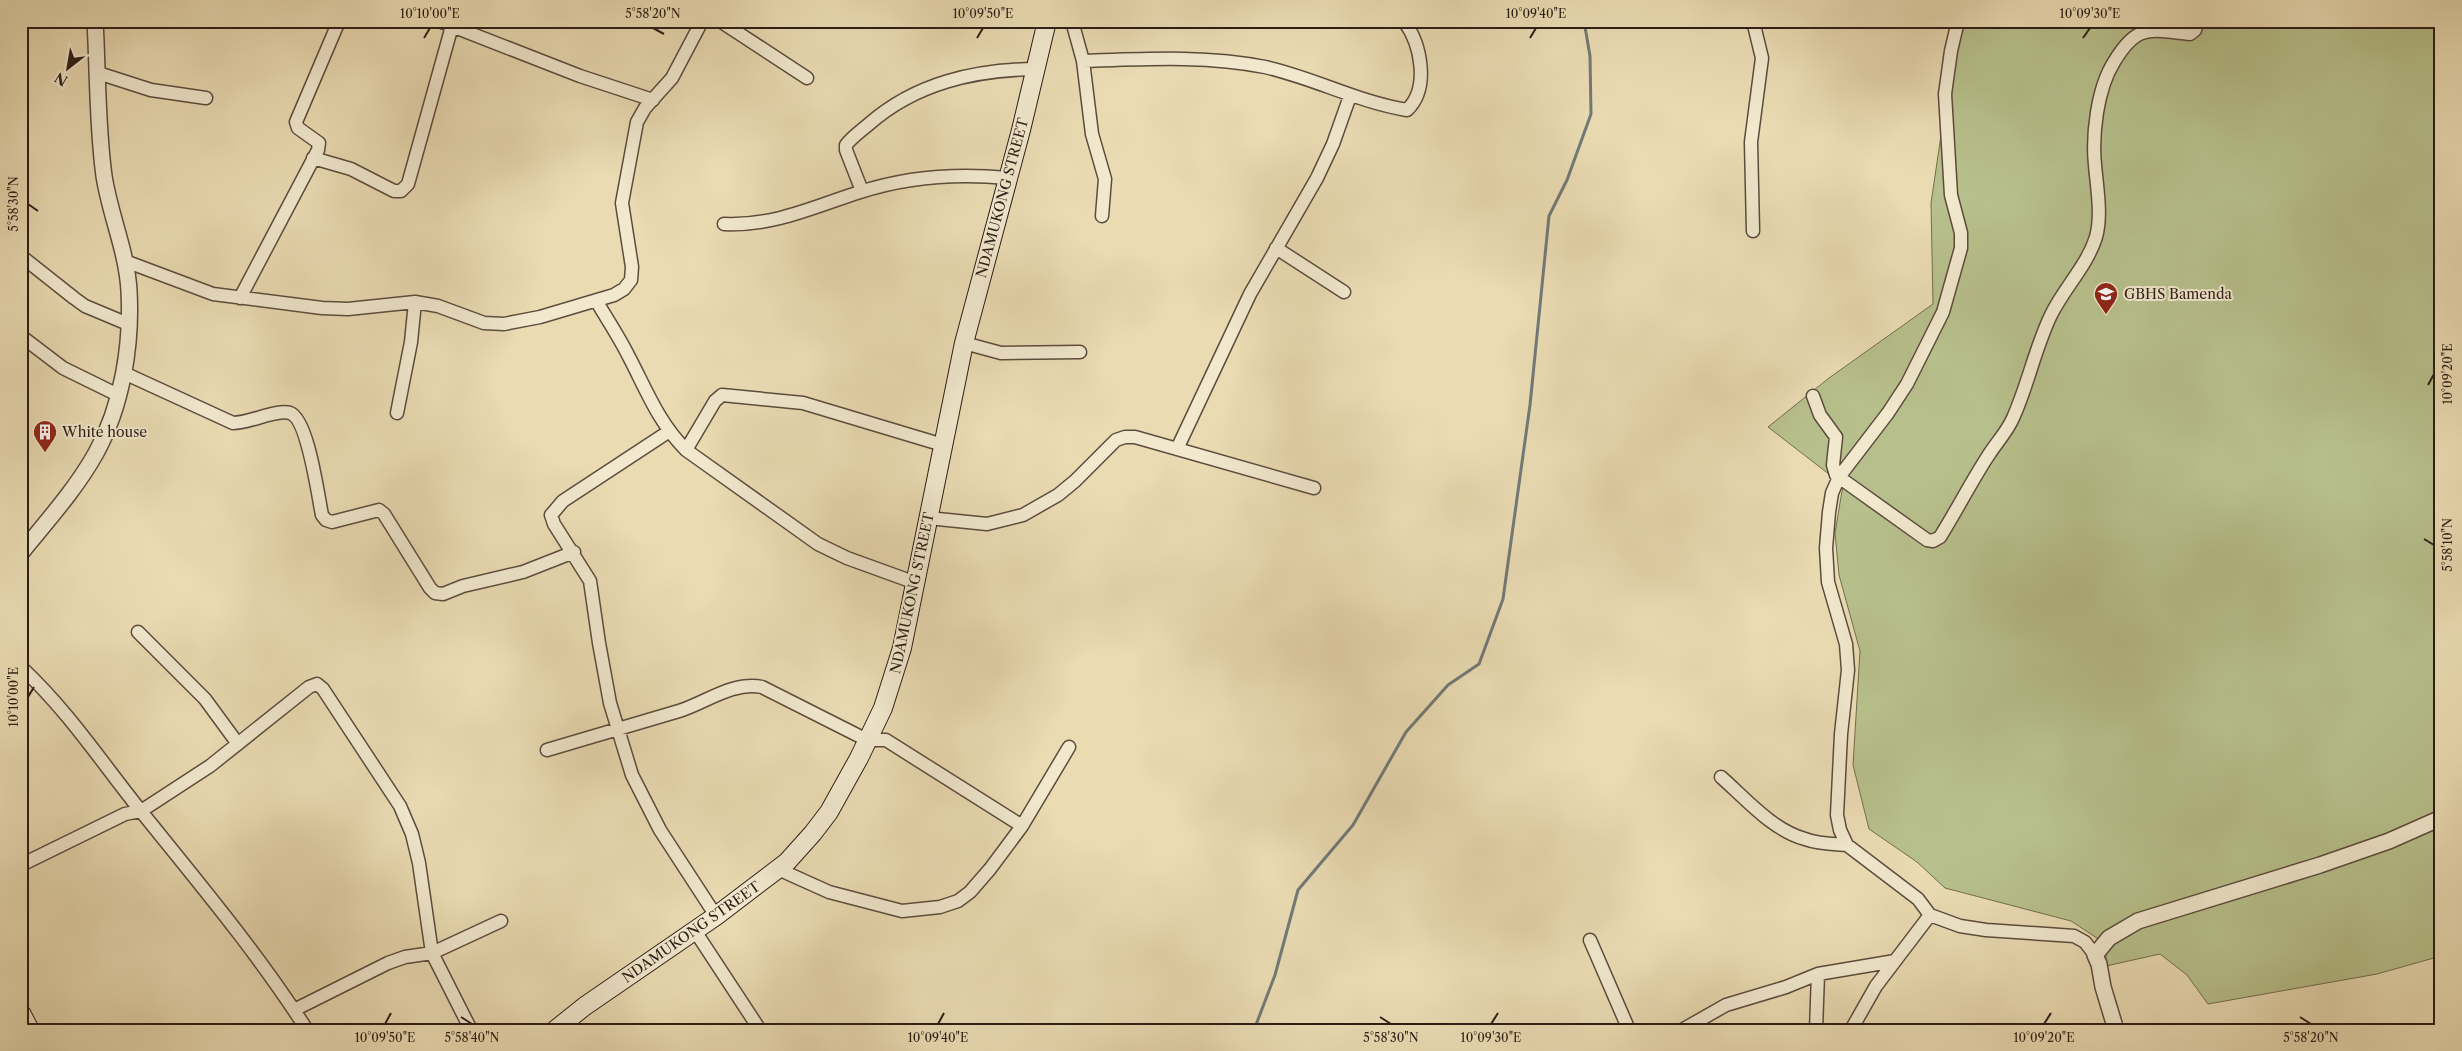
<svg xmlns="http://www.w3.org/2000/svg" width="2462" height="1051" font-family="'Libre Caslon Text',serif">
<rect width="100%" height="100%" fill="#eadbb3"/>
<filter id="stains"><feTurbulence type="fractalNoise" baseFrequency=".004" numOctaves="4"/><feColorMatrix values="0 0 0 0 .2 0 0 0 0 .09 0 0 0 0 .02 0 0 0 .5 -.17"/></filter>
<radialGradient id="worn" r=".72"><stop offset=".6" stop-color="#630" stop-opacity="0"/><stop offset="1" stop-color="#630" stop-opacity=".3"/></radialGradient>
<path fill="#b7c08c" stroke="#726e51" d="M1958 21H2441V956L2377 974 2208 1004 2187 975 2160 954 2106 966V944L2071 921 1945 888 1917 862 1869 829 1853 765 1860 651 1839 575 1835 533 1843 485 1768 427 1829 378 1933 304 1931 203Z"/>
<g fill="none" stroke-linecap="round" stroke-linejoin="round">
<path stroke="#717a77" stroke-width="3" d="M1254 1030 1275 975 1298 890 1353 825 1406 732 1448 685 1479 664 1503 599 1530 405 1549 216 1567 180 1591 114 1590 56 1584 21"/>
<g stroke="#5c4c3d" stroke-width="15">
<path id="minor" d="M439 21 580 76 653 100
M720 21 807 78
M1072 21 1083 61 1092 134 1105 179 1102 216
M1958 21 1951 51 1945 94 1951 195 1961 233V248L1943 312 1907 384 1888 413 1839 477 1832 493 1829 512 1826 548 1828 582 1846 644 1848 670 1841 734 1837 815 1840 830 1847 845 1918 899 1930 915 1960 926 1986 930 2074 936 2085 942 2095 955
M1083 61C1143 59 1206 55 1265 67 1314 78 1358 102 1407 110 1430 88 1421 44 1404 21
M98 73 151 90 206 98
M313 158 351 169 394 191H401L408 184 452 26
M862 191 846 150V145C852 137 861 131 869 124 916 83 974 70 1035 69
M724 224C775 226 813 207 860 192 909 176 957 173 1008 178
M1753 231 1751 142 1762 58 1753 21
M1276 248 1344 292
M21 256 74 298 85 306 128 324
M125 261 213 294 322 308 348 309 415 302 438 306 484 323 504 324 540 317 614 295 624 289 631 280 632 267 622 203 637 122 645 108 672 78 702 21
M240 298 318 150 319 143 298 128 296 122 339 21
M597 302C607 319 619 337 628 355 646 389 658 422 686 450L818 544 847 558 916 583
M21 336 63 368 118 395
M964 343 1001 353 1080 352
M124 373 233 423C249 423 277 409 290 413 308 419 318 496 322 515L326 520 332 522 379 510 384 514 430 588 435 593 443 594 463 586 523 572 574 552
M1813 396 1820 415 1836 437 1833 465 1836 475 1927 540 1933 541 1940 537C1957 510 1971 482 1988 456 1996 443 2007 432 2013 418 2028 385 2035 348 2051 315 2064 288 2087 266 2096 237 2102 215 2097 188 2095 165 2092 135 2097 89 2114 62 2137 23 2150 30 2190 34L2195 30 2197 21
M397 413 411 342 415 302
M668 432 563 501 551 515 554 524 590 581 599 643 610 703 632 775 660 830 716 916
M1177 449 1250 294 1317 178 1333 144 1350 96
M686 450 715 401 722 395 803 403 943 445
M928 518 987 524 1023 515 1058 495 1075 481 1116 440 1125 437H1135L1314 488
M138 632 205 699 238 744
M21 667C68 711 100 760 140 810 198 882 257 952 307 1030
M547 750C591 737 635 724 679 711 705 703 733 681 762 687L867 740H886L1022 826
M1721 777C1745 798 1772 830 1805 839 1818 844 1833 844 1847 845
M21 865 125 814 141 811 210 766 309 687 317 684 323 689 400 806 412 834 419 863 432 953 471 1030
M778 869 829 892 902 911 940 907 958 901 970 892 990 869 1022 826 1069 747
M695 931 760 1030
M1590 940 1629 1030
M294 1010 388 963 405 957 432 953 501 921
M1682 1030 1726 1005 1786 987 1818 974 1895 961
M1816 1030 1818 974
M1851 1030 1876 986 1930 915"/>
</g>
<g stroke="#5c4c3d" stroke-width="18">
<path id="tertiary" d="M21 553C47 521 76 489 96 453 122 406 132 345 129 291 127 252 110 215 104 176 97 125 98 73 95 21
M2116 1030 2103 987 2099 964 2095 955 2109 938 2138 921 2320 865 2389 841 2441 818"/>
</g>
<g stroke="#2d1d16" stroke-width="20">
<path id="secondary" d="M21 1013 30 1030
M555 1030 585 1006 716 916 787 862 813 833 829 812 859 758 883 708 902 648 964 343 1021 130 1047 21"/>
</g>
<use href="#minor" stroke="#f1e8ce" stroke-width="12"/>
<use href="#tertiary" stroke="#f1e8ce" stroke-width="15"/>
<use href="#secondary" stroke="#f1e8ce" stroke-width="18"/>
</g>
<path fill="none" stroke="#2d1d16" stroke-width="2" d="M653 28 664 34M424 38 430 28M977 38 983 28M1530 38 1536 28M2083 38 2090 28M28 204 38 211M2428 385 2434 374M2424 539 2434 545M28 697 34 687M461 1017 472 1024M1380 1017 1391 1024M2300 1017 2311 1024M385 1024 391 1013M938 1024 944 1013M1491 1024 1498 1013M2044 1024 2051 1013"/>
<defs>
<g id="school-pin" transform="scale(1.25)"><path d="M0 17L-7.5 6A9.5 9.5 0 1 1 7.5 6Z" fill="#8f2418" stroke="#f1e8ce"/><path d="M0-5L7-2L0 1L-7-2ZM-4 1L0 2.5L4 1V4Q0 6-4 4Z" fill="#fff"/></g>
<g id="building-pin" transform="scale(1.25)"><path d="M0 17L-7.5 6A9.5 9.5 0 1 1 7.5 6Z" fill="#8f2418" stroke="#f1e8ce"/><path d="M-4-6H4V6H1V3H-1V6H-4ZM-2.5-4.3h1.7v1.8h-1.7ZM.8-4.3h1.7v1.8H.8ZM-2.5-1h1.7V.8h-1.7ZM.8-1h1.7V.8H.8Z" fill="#fff"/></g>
</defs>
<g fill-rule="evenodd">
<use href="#school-pin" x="2106" y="294"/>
<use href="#building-pin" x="45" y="432"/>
</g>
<g text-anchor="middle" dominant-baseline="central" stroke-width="4" stroke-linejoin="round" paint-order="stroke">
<g font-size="14" fill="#2d1d16" stroke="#f1e8ce">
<text transform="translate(1002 198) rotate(-75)">NDAMUKONG STREET</text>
<text transform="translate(912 593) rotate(-78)">NDAMUKONG STREET</text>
<text transform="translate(691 932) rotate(-35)">NDAMUKONG STREET</text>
</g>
<g font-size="14" fill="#2d1d16" stroke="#f1e8ce" text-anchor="start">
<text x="2124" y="294">GBHS Bamenda</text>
<text x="62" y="432">White house</text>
</g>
</g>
<rect width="2462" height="1051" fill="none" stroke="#eadbb3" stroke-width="55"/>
<g transform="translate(68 68) rotate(211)" stroke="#f1e8ce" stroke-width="4" paint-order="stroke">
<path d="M0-4L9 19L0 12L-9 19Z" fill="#2d1d16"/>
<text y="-8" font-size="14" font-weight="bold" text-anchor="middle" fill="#2d1d16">N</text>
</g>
<rect x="28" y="28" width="2406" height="996" fill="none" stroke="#2d1d16" stroke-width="2"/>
<g font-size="12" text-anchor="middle" fill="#2d1d16">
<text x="430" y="18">10°10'00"E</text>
<text x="653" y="18">5°58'20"N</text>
<text x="983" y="18">10°09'50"E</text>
<text x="1536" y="18">10°09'40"E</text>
<text x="2090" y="18">10°09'30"E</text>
<text transform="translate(14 204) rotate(-90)" y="4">5°58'30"N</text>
<text transform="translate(2448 374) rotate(-90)" y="4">10°09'20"E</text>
<text transform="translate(2448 545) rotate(-90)" y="4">5°58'10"N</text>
<text transform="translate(14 697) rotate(-90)" y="4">10°10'00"E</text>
<text x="385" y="1042">10°09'50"E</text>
<text x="472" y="1042">5°58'40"N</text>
<text x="938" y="1042">10°09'40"E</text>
<text x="1391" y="1042">5°58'30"N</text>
<text x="1491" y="1042">10°09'30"E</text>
<text x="2044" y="1042">10°09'20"E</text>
<text x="2311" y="1042">5°58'20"N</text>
</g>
<rect width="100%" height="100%" filter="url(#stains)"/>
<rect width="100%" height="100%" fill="url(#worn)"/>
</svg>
